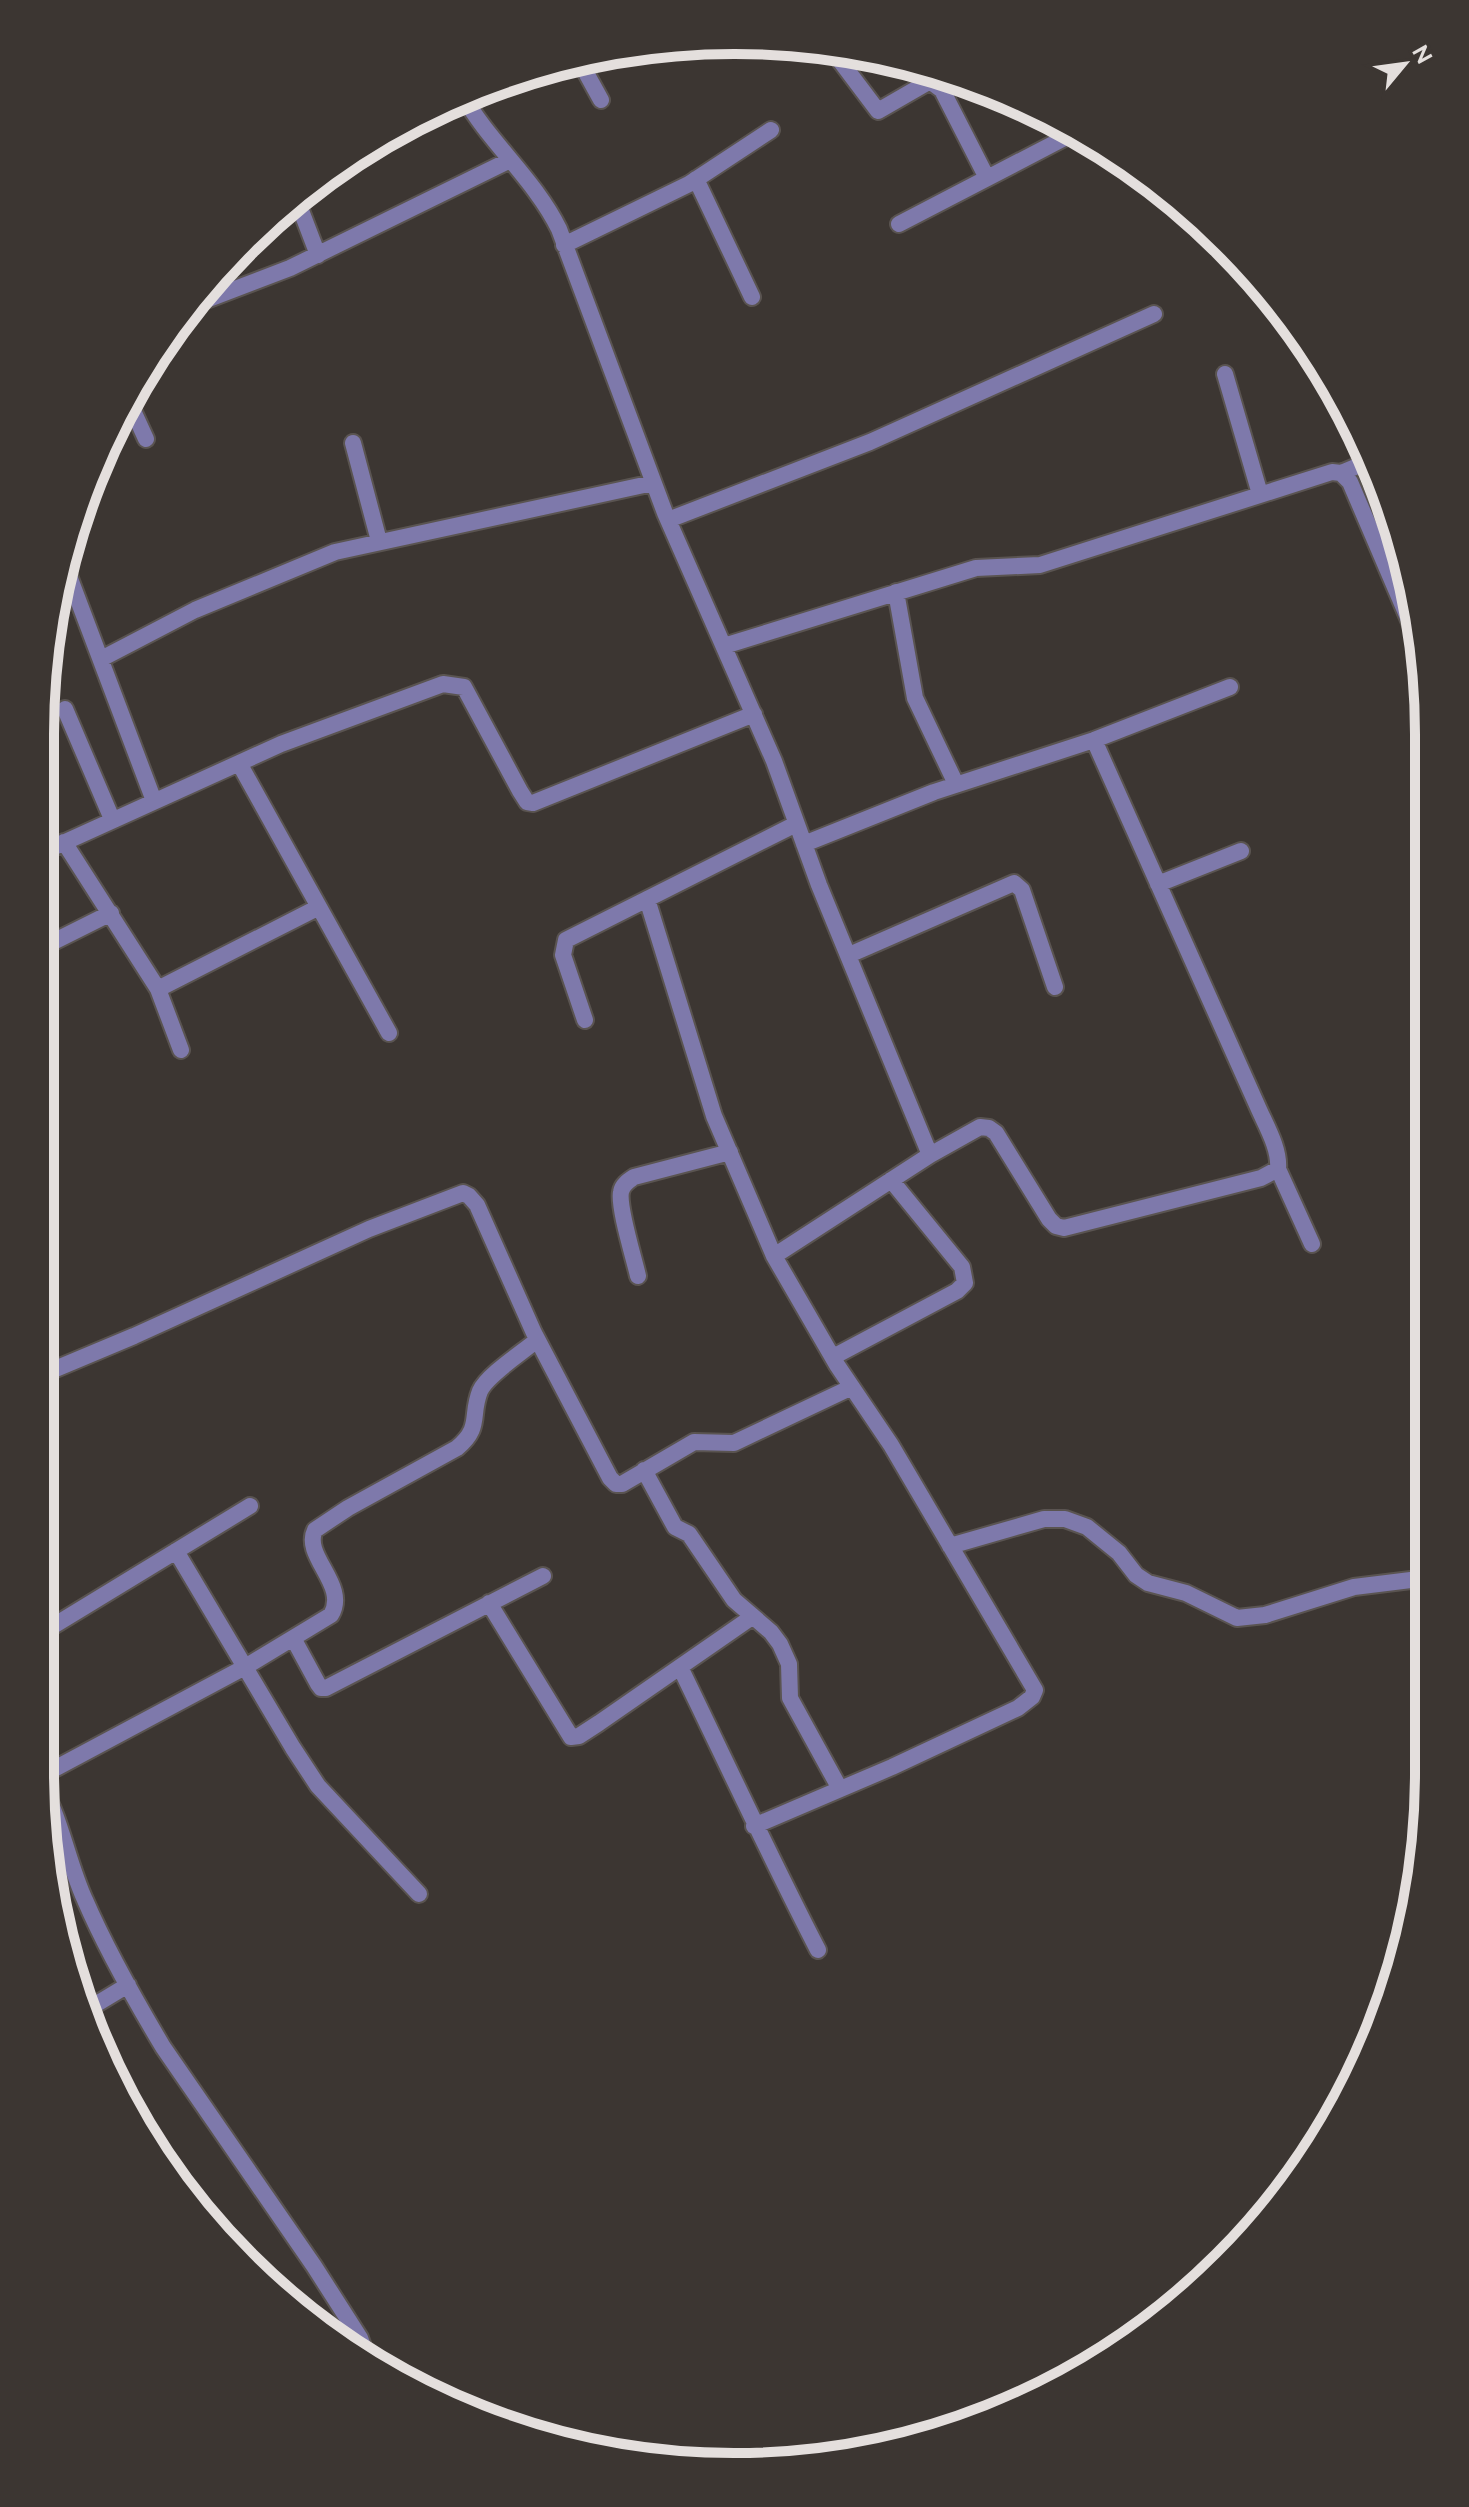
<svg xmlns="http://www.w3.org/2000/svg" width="1469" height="2507" font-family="Raleway,sans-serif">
<rect width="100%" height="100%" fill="#3c3632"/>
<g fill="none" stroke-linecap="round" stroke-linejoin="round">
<g stroke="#5a5451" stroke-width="20">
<path id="minor" d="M832 50 878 111 930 81 942 90 987 178
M579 60 601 100
M463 96C490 143 535 180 559 229L665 513 774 761 819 885 930 1155
M696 179 752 297
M297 200 318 255
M899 224 1074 133
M564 245 689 184 771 130
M193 305 290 268 510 160
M1225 374 1260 494
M130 404 146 439
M353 443 379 541
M1341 473 1367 462
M668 520 870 442 1154 314
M66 568 154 801
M896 592 915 698 956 784
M724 646 976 568 1040 565 1332 472 1341 473 1350 482 1421 648
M101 659 195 610 335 552 653 483
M65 709 112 819
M239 763 389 1033
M64 842 158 989 181 1050
M804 844 934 792 1094 740 1230 687
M41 853 281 744 443 684 464 687 520 791 527 802 533 803 754 714
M1158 884 1241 851
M647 899 714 1116 774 1256 837 1365 891 1445 1035 1690 1032 1697 1018 1708 892 1767 754 1826
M41 948 111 913
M849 955 1014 883 1022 890 1055 987
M158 989 319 907
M585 1020 563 955 566 940 796 824
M1278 1169 1312 1244
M774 1256 930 1155 980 1127 989 1128 996 1133 1049 1219 1056 1226 1064 1228 1261 1178 1278 1169C1280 1148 1265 1124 1257 1105L1094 740
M638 1276C634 1258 618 1207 621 1192 622 1185 628 1181 634 1177L730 1152
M833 1357 957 1291 965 1283 962 1267 891 1180
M41 1375 134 1336 369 1229 463 1193 469 1196 477 1205 534 1333 610 1478 616 1484H622L694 1442 734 1443 852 1387
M644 1470 675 1527 689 1534 734 1600 771 1632 780 1644 789 1664 790 1698 840 1789
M950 1546 1044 1519H1065L1087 1527 1119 1553 1136 1575 1148 1583 1186 1593 1237 1618 1265 1615 1354 1587 1427 1578
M176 1551 293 1748 318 1786 419 1894
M489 1603 571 1737 579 1736 599 1723 752 1617
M40 1634 250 1506
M293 1638 318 1684 321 1688H326L543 1576
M680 1667C726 1762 770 1857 818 1950
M41 1776 245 1667 331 1615C349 1585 302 1556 315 1530L348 1508 457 1448C482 1427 470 1416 480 1391 487 1375 523 1352 537 1340
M42 1786C62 1822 68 1863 85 1900 107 1951 135 2000 163 2047L314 2266 360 2338 365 2352
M85 2011 128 1985"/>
</g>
<use href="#minor" stroke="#7e79ab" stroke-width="16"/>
</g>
<path d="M0 0H1469V2507H0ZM734 54H735A680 680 0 0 1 1415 734V1773A680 680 0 0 1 735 2453H734A680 680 0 0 1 54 1773V734A680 680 0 0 1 734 54Z" fill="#3c3632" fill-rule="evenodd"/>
<path fill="none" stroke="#e4dfdd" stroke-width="10" d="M734 54H735A680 680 0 0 1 1415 734V1773A680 680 0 0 1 735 2453H734A680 680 0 0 1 54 1773V734A680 680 0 0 1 734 54Z"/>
<g transform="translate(1405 64) rotate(61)" stroke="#3c3632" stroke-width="6" paint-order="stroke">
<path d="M0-6L14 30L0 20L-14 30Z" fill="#e4dfdd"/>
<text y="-12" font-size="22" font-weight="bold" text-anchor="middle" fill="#e4dfdd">N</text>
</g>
</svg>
